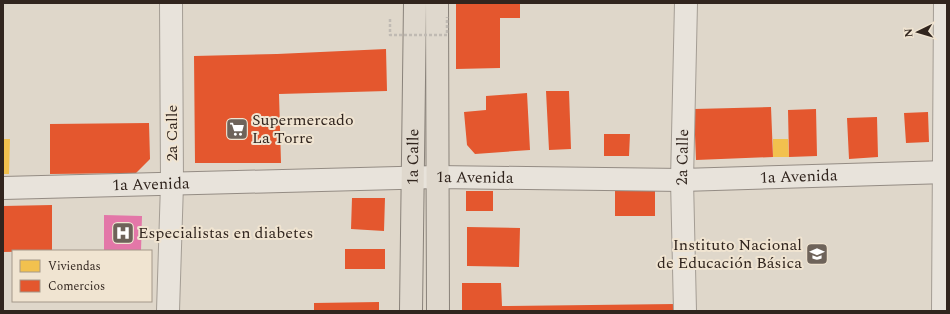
<svg xmlns="http://www.w3.org/2000/svg" width="950" height="314" font-family="Spectral,serif">
<rect width="100%" height="100%" fill="#dfd7ca"/>
<path fill="#f2c14e" d="M3 139H10L9 174H3Z
M773 139H788L789 157H773Z"/>
<path fill="#e4572e" d="M456 3H520V18H500V68L456 69Z
M386 49 387 91 279 94 281 163H195L194 56 277 54Z
M546 91H569L571 149 549 150Z
M527 93 530 150 475 154 467 145 464 112 486 110V96Z
M771 107 773 157 696 160 694 109Z
M816 109 817 156 789 157 788 110Z
M928 112 929 142 906 143 904 113Z
M877 117 878 157 849 159 847 118Z
M149 123 150 159 136 173 50 174V124Z
M604 134H630L629 156H604Z
M655 187V216H615V188Z
M466 191H493V211H466Z
M352 198H385L384 231 351 229Z
M52 205V251L3 252V206Z
M467 227 520 228 519 267 467 266Z
M345 249H385V269H345Z
M462 283H501L502 306 675 304 676 311H462Z
M379 302V311H314V303Z"/>
<path fill="#e377a8" d="M104 215 142 216 141 251H104Z"/>
<g fill="none" stroke-linecap="round" stroke-linejoin="round">
<g stroke="#a49d94" stroke-width="24">
<g id="street">
<path d="M168 311 172 184 171 3"/>
<path id="s1" d="M685 311 682 180 686 3"/>
<path d="M943 311 945 3"/>
</g>
</g>
<g stroke="#948c84" stroke-width="24">
<g id="secondary">
<path id="s2" d="M3 188 437 177 682 180 947 172"/>
</g>
</g>
<g stroke="#89827a" stroke-width="24">
<g id="primary">
<path d="M437 3 438 311"/>
<path id="s3" d="M411 311 415 3"/>
</g>
</g>
<use href="#street" stroke="#e8e3db" stroke-width="22"/>
<use href="#secondary" stroke="#e8e3db" stroke-width="22"/>
<use href="#primary" stroke="#dfd8cd" stroke-width="22"/>
<path stroke="#c0bab3" stroke-width="2.5" stroke-dasharray="3 2" stroke-linecap="butt" d="M390 19V35H447V17"/>
</g>
<defs>
<g id="supermarket-square" transform="scale(1.15)"><rect x="-9" y="-9" width="18" height="18" rx="4" fill="#6e635a" stroke="#f0e4d1"/><path d="M-6-5.5h2.5l.6 2H6L4.5 2H-2.5L-4.4-4H-6ZM-1.5 3.2a1.3 1.3 0 1 0 .1 0ZM3 3.2a1.3 1.3 0 1 0 .1 0Z" fill="#fff"/></g>
<g id="hospital-square" transform="scale(1.15)"><rect x="-9" y="-9" width="18" height="18" rx="4" fill="#6e635a" stroke="#f0e4d1"/><path d="M-5-5h3v3.5h4V-5h3V5h-3V1.5h-4V5h-3Z" fill="#fff"/></g>
<g id="university-square" transform="scale(1.15)"><rect x="-9" y="-9" width="18" height="18" rx="4" fill="#6e635a" stroke="#f0e4d1"/><path d="M0-5L7-2L0 1L-7-2ZM-4 1L0 2.5L4 1V4Q0 6-4 4Z" fill="#fff"/></g>
</defs>
<g fill-rule="evenodd">
<use href="#supermarket-square" x="237" y="129"/>
<use href="#hospital-square" x="123" y="233"/>
<use href="#university-square" x="817" y="254"/>
</g>
<g text-anchor="middle" dominant-baseline="central" stroke-width="4" stroke-linejoin="round" paint-order="stroke">
<g font-size="16" fill="#31251e" stroke="#f0e4d1" text-anchor="start">
<text x="252" y="120">Supermercado<tspan x="252" dy="18">La Torre</tspan></text>
<text x="138" y="233">Especialistas en diabetes</text>
<text x="802" y="245" text-anchor="end">Instituto Nacional<tspan x="802" dy="18">de Educación Básica</tspan></text>
</g>
<g font-size="16" fill="#31251e" stroke="#f0e4d1">
<text transform="translate(172 133) rotate(-90)">2a Calle</text>
<text stroke="none"><textPath href="#s3" startOffset="154">1a Calle</textPath></text>
<text stroke="none"><textPath href="#s1" startOffset="154">2a Calle</textPath></text>
<text stroke="none"><textPath href="#s2" startOffset="796">1a Avenida</textPath></text>
<text stroke="none"><textPath href="#s2" startOffset="472">1a Avenida</textPath></text>
<text stroke="none"><textPath href="#s2" startOffset="148">1a Avenida</textPath></text>
</g>
</g>
<rect width="950" height="314" fill="none" stroke="#31251e" stroke-width="8"/>
<rect x="12" y="250" width="140" height="52" fill="#f0e4d1" stroke="#a49889"/>
<rect x="20" y="260" width="20" height="12" fill="#f2c14e" stroke="#a49889"/>
<text x="48" y="270" font-size="12" fill="#31251e">Viviendas</text>
<rect x="20" y="280" width="20" height="12" fill="#e4572e" stroke="#a49889"/>
<text x="48" y="290" font-size="12" fill="#31251e">Comercios</text>
<g transform="translate(918 32) rotate(265)" stroke="#f0e4d1" stroke-width="3" paint-order="stroke">
<path d="M0-3L7 15L0 10L-7 15Z" fill="#31251e"/>
<text y="-6" font-size="11" font-weight="bold" text-anchor="middle" fill="#31251e">N</text>
</g>
</svg>
